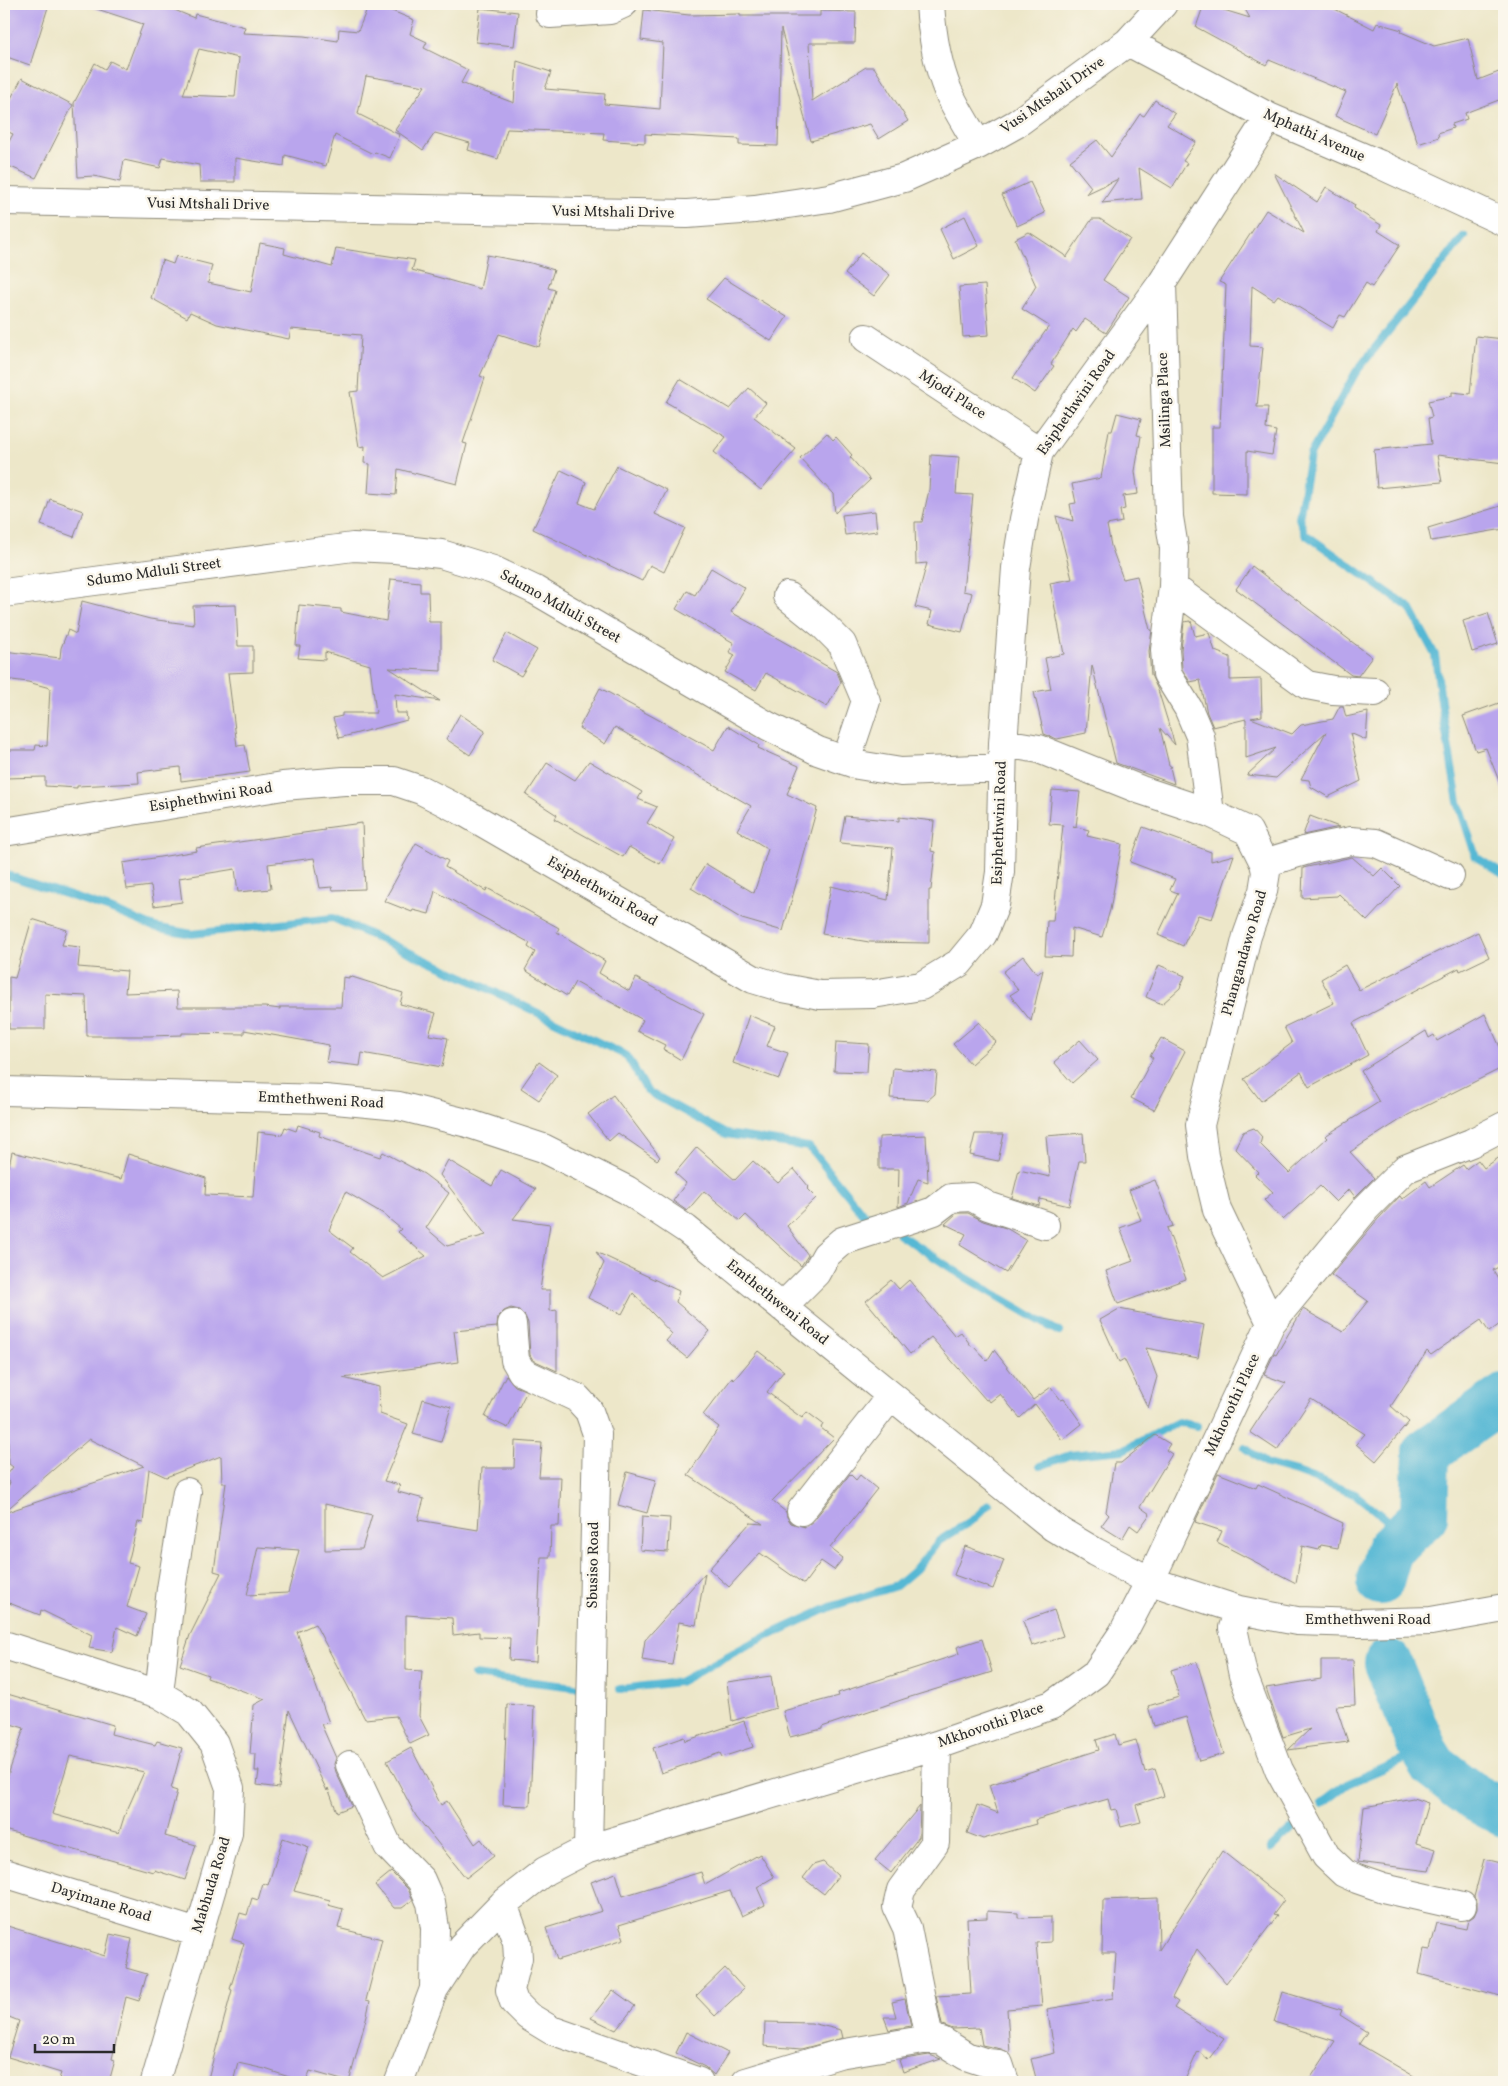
<svg xmlns="http://www.w3.org/2000/svg" width="1508" height="2086" font-family="Vollkorn,serif">
<rect width="100%" height="100%" fill="#fbf7ec"/>
<filter id="ink" filterUnits="userSpaceOnUse"><feTurbulence type="fractalNoise" baseFrequency=".02" numOctaves="2"/><feDisplacementMap in="SourceGraphic" scale="10" xChannelSelector="R" yChannelSelector="G"/><feConvolveMatrix kernelMatrix="1 2 1 2 8 2 1 2 1" color-interpolation-filters="sRGB"/></filter>
<filter id="wash" filterUnits="userSpaceOnUse"><feTurbulence type="fractalNoise" baseFrequency=".0096" numOctaves="4" result="noise"/><feDisplacementMap in="SourceGraphic" scale="20" xChannelSelector="R" yChannelSelector="G"/><feGaussianBlur stdDeviation="1.12" result="paint"/><feColorMatrix in="noise" values="0 0 0 0 0 0 0 0 0 0 0 0 0 0 0 0 0 1.4 0 .05"/><feComposite in="paint" operator="in"/></filter>
<g filter="url(#wash)">
<rect width="100%" height="100%" fill="#ede7c9"/>
<g fill="none" stroke-linecap="round" stroke-linejoin="round">
<path stroke="#56b8d4" stroke-width="8" d="M1464 236 1356 372 1310 455 1299 518 1305 534 1410 608 1435 655 1442 709 1458 802 1476 857 1504 875
M4 874 110 909 154 927 192 934 333 918 470 980 627 1056 647 1091 726 1134 809 1147 864 1215 882 1219
M899 1234 960 1274 1059 1332
M1245 1448 1267 1464 1296 1472 1355 1494 1405 1535
M1040 1466 1070 1455 1123 1450 1178 1422 1197 1426
M474 1675 575 1687
M620 1689 679 1682 748 1645 833 1606 896 1586 916 1569 939 1541 974 1519 989 1504
M1321 1804 1347 1784 1424 1751
M1271 1848 1295 1826"/>
<path stroke="#56b8d4" stroke-width="48" d="M1380 1581 1389 1550 1424 1516 1426 1452 1504 1398
M1388 1663 1424 1751 1434 1767 1474 1797 1504 1813"/>
</g>
<g id="blocks">
<path fill="#b9a5ed" fill-rule="evenodd" d="M4 4H49L30 65 4 56Z
M94 4H160L194 18 195 14 245 27 243 33 304 36 338 41 339 29 358 31 369 4H375L414 20 410 34 427 42 424 48 468 70 461 83 514 103 517 61 551 72 545 89 605 94 604 104 660 109 663 43 641 40 644 10 689 15 740 14V16H820V11L856 12 855 43H809L812 101 866 67H874L908 121 879 139 870 124 811 141 781 29 778 146 739 145V139L645 134V143L603 140 604 133 507 129 498 159 468 150 470 143 435 133 423 150 395 130 425 86 366 76 358 114 400 135 390 158 375 152 373 154 335 135 326 166 285 155 284 166 235 158V182H200L199 165 163 158 160 168 124 160 120 182 94 176 78 177 74 103 95 63 105 69 110 61 126 69 143 24 94 8ZM199 49 239 58 235 97 183 95Z
M1204 4 1250 18 1242 4H1325L1374 29 1377 23 1402 30 1401 32 1434 46 1468 38 1478 80 1504 70V98L1465 113 1467 119 1452 124 1453 128 1438 133 1439 137 1418 144 1397 84 1375 134 1335 116 1346 92 1269 60 1266 65 1196 27Z
M480 8 518 12 514 46 476 42Z
M22 78 73 105 36 178 4 164V151L13 134 4 130V111Z
M1155 100 1175 114 1167 125 1196 142 1183 161 1187 163 1172 188 1139 168 1142 199 1102 203 1118 179 1086 194 1091 187 1070 161 1097 140 1111 157 1140 114 1144 116Z
M1274 173 1317 202 1326 187 1355 205 1354 208 1381 225 1378 231 1400 245 1372 287 1366 283 1345 317 1340 315 1333 328 1278 295 1274 300 1252 286 1250 346 1263 347 1257 407H1268L1266 429 1276 431 1272 455 1247 451V494L1212 493V427H1220L1226 285 1219 282 1266 210 1304 233Z
M1030 182 1045 213 1017 226 1002 195Z
M965 216 979 246 954 259 940 229Z
M1092 219H1100L1130 239 1103 280 1129 297 1106 333 1085 319 1076 332 1073 329 1051 364 1054 366 1035 393 1013 378 1049 326 1022 309 1036 286 1015 239 1029 232 1064 255 1066 258Z
M260 243 285 248 284 254 332 267 336 248 415 260 412 270 480 289 487 255 531 263 554 270 548 288 555 290 539 347 499 334 480 376 485 378 463 443 467 444 457 484 398 469 396 495 368 493 370 464 364 463 365 446 359 447 350 392 358 391 361 335 291 329 289 339 217 324 190 312 187 318 151 298 162 260 173 264 176 256 212 265 208 283 251 292Z
M861 253 890 275 874 296 845 274Z
M724 278 787 317 771 341 706 299Z
M985 285 989 335 963 337 959 287Z
M1476 336 1504 339V463L1437 455 1442 482 1377 488 1374 450 1431 444 1428 418 1432 417 1428 401 1452 396V392L1470 394Z
M680 379 730 409 749 388 766 403 754 417 796 449 761 490 714 452 726 437 666 402Z
M1117 413 1141 419 1137 435 1141 436 1135 471 1138 494 1123 496 1125 509 1120 510 1122 522 1107 525 1111 546 1123 579 1137 576 1150 630H1152L1149 651 1151 675 1158 690 1175 745 1160 728 1169 765 1172 767H1170L1174 784 1116 763 1092 665 1086 733 1057 739 1044 734 1034 692 1051 689 1045 658 1064 654 1050 583 1072 579 1056 516 1073 521 1070 504 1076 503 1072 484 1101 478 1109 431H1112Z
M827 433 833 440 836 437 852 455 850 457 870 480 835 513 833 494 800 458Z
M931 455 959 457 956 494 973 495 963 591 972 593 962 632 929 624 932 611 915 607 927 563 916 564 915 522H922L929 490Z
M617 466 667 490 655 514 685 528 664 572 650 565 642 581 533 529 561 470 586 482 579 503 594 509Z
M50 499 83 511 74 537 41 525Z
M1504 505V529L1431 541 1428 528Z
M875 511 877 531 845 535 842 515Z
M1252 566 1372 657 1358 676 1351 675 1236 589Z
M711 568 745 588 731 612 837 672 841 682 827 707 766 673 756 690 725 672 735 655 729 652 734 643 676 609 687 591 695 595Z
M391 579 420 582V592H428L429 622H441V671L389 668 440 701 395 694 396 713H406L407 720 339 738 333 718 342 716V713H376L370 665 325 652V660L298 658 300 646H296L299 605 341 609V612L386 621Z
M82 601 150 619 194 625 193 606 236 605 238 646H253V672L228 673 237 746 245 745 250 772 181 781 180 767 138 772 139 783 77 786V788L45 786V777L4 778V750H35L36 745 47 746 50 688 28 682 4 679V651L60 658 61 648 68 630 76 634Z
M1488 613 1498 644 1472 652 1463 621Z
M1191 621 1195 636 1209 633 1215 651 1230 657V680L1261 679 1262 716 1251 718 1292 734 1301 725 1333 719 1340 706H1343L1346 717 1368 712 1366 740 1350 733 1361 781 1328 797 1311 787 1309 780 1301 779 1326 732 1276 778 1247 775 1276 748 1246 758V719L1213 727 1207 713 1200 680 1190 682 1182 669 1181 650 1184 622Z
M507 633 537 650 521 676 492 660Z
M600 688 714 750 728 726 759 745 758 748 799 766 787 794 817 808 783 931 742 919 691 888 706 864 754 893 768 849 737 830 751 806 615 727 605 744 579 728Z
M1499 703 1504 716 1503 791 1486 748 1476 751 1463 716Z
M460 714 485 731 470 755 446 739Z
M589 761 642 792 638 799 657 807 647 823 674 839 660 864 629 847 623 857 555 819 557 815 526 795 547 763 575 780Z
M1052 790 1080 792 1076 827 1073 826 1089 830 1087 836 1122 844 1110 910 1102 937 1072 928 1071 957 1045 956 1047 921H1053L1063 825 1049 824Z
M845 816 899 821V817L934 821 931 851 935 852 931 890H929V943L869 942 822 934 831 886 888 900 893 848 840 843Z
M1310 816 1339 827 1303 835Z
M362 823 365 889 333 890 332 887 320 888 314 858 268 864 271 889 238 892 235 869 179 878 182 902 154 906 151 886 127 889 123 863 197 851 196 848 325 830 324 828Z
M1143 827 1211 852V861L1234 855 1212 919 1198 915 1183 946 1158 935 1178 893 1170 890 1175 879 1130 862Z
M416 843 448 861 445 867 486 891 487 888 539 917 559 928 557 932 605 961 599 973 629 991 636 978 704 1014 681 1060 663 1049 665 1045 637 1031 643 1020 575 982 567 996 525 970 535 952 528 947 530 943 435 891 429 914 413 910 412 912 384 901Z
M1352 857 1374 876 1382 868 1400 886 1367 921 1339 894 1337 896 1302 898 1303 868Z
M32 919 67 930 62 945 80 947 78 967 127 971 125 993 177 991 178 1007H265L280 1009V1007H341L343 977 349 978V976L403 993 400 1004 436 1013 429 1035 448 1038 442 1067 362 1053 360 1066 326 1062 329 1045 244 1030V1034L182 1033V1035L149 1036H87L86 996 45 994V1029H9V977L15 978Z
M1478 932 1489 957 1460 971 1459 968 1353 1023 1368 1055 1309 1087 1301 1072 1261 1101 1244 1079 1292 1043 1284 1027 1334 1003 1321 979 1345 965 1359 990Z
M1023 956 1037 974 1043 970 1031 1021 1010 995 1018 990 1003 972Z
M1159 965 1185 976 1180 988 1162 1004 1146 997Z
M1485 1014 1504 1056V1067L1408 1115 1350 1152 1374 1178 1355 1197 1349 1189 1336 1202 1320 1186 1283 1220 1264 1200 1273 1192 1255 1175 1258 1172 1235 1148 1243 1132 1254 1128 1262 1137 1260 1144 1289 1173 1327 1138 1325 1136 1379 1102 1361 1071 1426 1031 1429 1038 1434 1035 1437 1041Z
M749 1015 775 1026 767 1046 788 1053 779 1079 733 1063Z
M979 1022 996 1042 971 1064 953 1044Z
M1161 1038 1185 1051 1154 1110 1131 1098 1153 1058 1150 1056Z
M1080 1040 1098 1060 1072 1083 1054 1062Z
M836 1042 869 1044 867 1072 834 1071Z
M539 1062 557 1075 539 1100 521 1088Z
M893 1068 937 1072 935 1094 928 1100 890 1098Z
M613 1095 660 1157 657 1160 618 1133 609 1141 588 1114Z
M298 1125 320 1132 319 1136 380 1157 383 1152 424 1174 449 1193 426 1228 447 1246 486 1235 440 1175 448 1160 492 1186 501 1170 536 1189 513 1219 550 1224 540 1290H550V1311L557 1310V1371L533 1360 530 1355 528 1323 525 1316 519 1310 511 1308 504 1311 498 1317 497 1327 454 1331 458 1362 343 1378 379 1387 380 1414 408 1424 384 1481 400 1485 398 1492 424 1499 418 1520 478 1530 482 1468H514L515 1441 542 1443 539 1477H561L559 1526H551L550 1557H541L536 1662 509 1660 510 1638 479 1637V1632L453 1635 452 1618 406 1615V1670L422 1671 419 1716 429 1735 410 1744 396 1716 365 1719 315 1624 297 1632 329 1723 321 1724 336 1758 334 1764 336 1772 352 1806 337 1812 328 1788 327 1791 289 1710 279 1788 257 1785 259 1771H255L256 1754H250L254 1705 265 1699 207 1678 208 1675 180 1665 190 1635 221 1573 214 1571 226 1483H222L221 1456 166 1477 149 1469 143 1523 138 1522 128 1563 139 1566 127 1607 146 1614 137 1636 117 1627 112 1652 89 1648 92 1635 41 1610 40 1615 4 1601V1513L144 1466 89 1439 4 1512V1496L10 1482 5 1478 13 1467 9 1464 4 1368V1165L9 1166 12 1152 121 1179 128 1154 206 1178 205 1195 253 1197 258 1132 282 1135 285 1127 296 1131ZM346 1192 382 1213 401 1229 398 1232 426 1256 383 1278 350 1252 353 1248 329 1230ZM325 1504 372 1515 362 1549 325 1550ZM258 1547 299 1550 288 1593 247 1595Z
M1083 1133 1085 1161H1079L1069 1206 1040 1199 1039 1206 1012 1198 1019 1170 1050 1177 1046 1136Z
M975 1134H1004L998 1161 970 1155Z
M926 1135 928 1182 918 1179 908 1203 898 1207 899 1169H879V1137Z
M697 1147 735 1180 753 1161 778 1183 794 1169 809 1187 807 1189 816 1198 787 1226 808 1255 801 1266 746 1215 740 1221 704 1191 687 1211 673 1201 686 1183 675 1173Z
M1504 1154V1264L1493 1270 1504 1288V1321L1489 1332 1481 1320 1431 1355 1427 1351 1391 1406 1409 1422 1376 1461 1356 1444 1365 1434 1311 1399 1277 1450 1250 1432 1271 1400 1286 1383 1264 1375 1274 1354 1276 1355 1303 1309 1343 1332 1368 1301 1331 1275 1378 1219 1400 1196 1402 1199 1426 1181 1430 1187 1463 1165 1466 1169 1478 1160 1484 1168Z
M1155 1180 1173 1226 1167 1228 1186 1279 1118 1304 1106 1271 1133 1261 1120 1228 1141 1220 1129 1190Z
M957 1213H968L983 1221 1006 1228 1026 1240 1006 1273 960 1245 966 1234 945 1224Z
M596 1252 679 1291 676 1302 710 1331 687 1358 666 1341 672 1334 633 1293 622 1314 588 1298 604 1263Z
M891 1280 899 1289 909 1280 955 1336 961 1332 972 1347 973 1346 987 1361 994 1350 1033 1400 1051 1387 1061 1400 1064 1399 1082 1424 1062 1440 1035 1404 1020 1418 1000 1394 990 1402 988 1399 986 1400 931 1337 910 1354 866 1301Z
M1119 1309 1204 1325 1198 1358 1146 1348 1157 1377 1148 1408 1124 1359 1119 1362 1100 1320Z
M758 1351 784 1371 767 1392 802 1418 807 1412 823 1424 821 1428 834 1438 772 1501 786 1512 787 1517 791 1523 805 1527 813 1521 850 1474 856 1480 860 1475 877 1489 830 1548 843 1558 834 1570 821 1561 804 1584 760 1553 729 1587 709 1569 750 1523 763 1524 688 1475 719 1427 703 1415 732 1378 734 1380Z
M506 1375 515 1386 527 1391 508 1428 485 1417Z
M423 1399 451 1407 441 1442 413 1434Z
M1155 1435 1170 1444 1166 1450 1172 1454 1140 1507 1150 1514 1138 1531 1130 1525 1122 1539 1101 1526 1109 1515 1106 1512 1114 1463H1121Z
M627 1472 656 1480 647 1513 618 1505Z
M1218 1473 1256 1488 1258 1484 1343 1523 1338 1548 1321 1545 1319 1550 1302 1546 1296 1583 1217 1542 1222 1531 1195 1522Z
M642 1516 670 1518 668 1552 640 1550Z
M965 1546 1004 1560 993 1589 954 1575Z
M705 1573 696 1625 679 1622 672 1665 642 1660 645 1640Z
M1054 1610 1063 1636 1032 1646 1023 1621Z
M982 1639 992 1672 904 1699 822 1727V1729L790 1737 783 1711 839 1696 838 1693 959 1654 957 1647Z
M1321 1660H1353L1355 1705 1336 1706 1348 1742 1288 1750 1310 1729 1283 1737 1266 1688 1321 1679Z
M1197 1662 1224 1754 1199 1761 1186 1717 1154 1726 1148 1706 1179 1697 1171 1670Z
M771 1676 776 1708 732 1721 727 1682Z
M4 1693 113 1725 111 1734 155 1745 157 1741 182 1748 171 1789 177 1791 165 1836 196 1845 185 1880 154 1870 153 1872 4 1830V1787L24 1728 4 1722ZM70 1756 144 1772 124 1817 119 1833 52 1814Z
M507 1704 534 1706 530 1806 503 1805Z
M744 1721 753 1747 722 1757 720 1753 661 1773 653 1748 684 1737 685 1741Z
M1115 1734 1118 1745 1136 1740 1145 1772 1155 1769 1164 1796 1136 1805 1141 1822 1121 1827 1116 1809 1111 1810 1108 1799 1035 1820 1036 1824 983 1839 967 1833 977 1805 998 1813 989 1785 1099 1750 1096 1740Z
M411 1748 441 1805 447 1801 475 1844 481 1839 494 1856 466 1878 416 1816 387 1761Z
M1413 1798 1428 1803 1416 1843 1436 1849 1429 1871 1358 1862 1364 1807Z
M920 1806 919 1837 891 1873 875 1860Z
M283 1838 309 1847 294 1891 330 1900 328 1905 343 1909 338 1928 382 1939 366 2000 370 2001 367 2015 349 2082 310 2071 306 2082H304L265 2069 238 2063 233 2082H207L232 1990 230 1989 244 1943 232 1939 240 1913 247 1915 252 1898 258 1900 263 1883 268 1885Z
M1222 1851 1284 1900 1273 1915 1277 1916 1226 1983 1197 1949 1172 1998 1178 2002 1174 2008 1224 2039 1208 2060 1198 2051 1184 2082H1037L1031 2059 1055 2053 1047 2009 1113 1998 1116 1953H1102L1103 1900 1158 1898 1159 1950Z
M760 1854 774 1877 757 1887 765 1905 742 1916 730 1891 619 1925 624 1939 557 1960 546 1928 602 1911 591 1882 616 1873 623 1896 701 1872 705 1885Z
M1484 1859 1504 1864V1997L1419 1974 1424 1949 1430 1950 1437 1923 1466 1929 1468 1920 1474 1916 1477 1909V1902L1474 1897Z
M823 1862 838 1876 824 1894 803 1878 813 1865Z
M391 1872 408 1889 413 1900 402 1908H394L375 1885Z
M987 1911 1018 1913V1918L1051 1917V1942L1036 1943 1042 2006 1007 2009 1010 2053 1001 2049 982 2045 979 2028 953 2029 942 2025 936 1996 971 1994 967 1919 987 1918Z
M4 1925 105 1956 110 1934 132 1939 126 1968 147 1974 139 2001 126 1997 112 2059 115 2060 109 2082H58L61 2073 8 2057 19 2021 4 2015Z
M725 1968 744 1989 715 2016 696 1996Z
M613 1990 635 2006 616 2030 591 2018Z
M1283 1992 1342 2010 1340 2015 1367 2032 1359 2044 1424 2082H1308L1335 2041 1274 2022Z
M905 1999 911 2026 889 2030 884 2017H896L892 2002Z
M765 2022 811 2023 841 2030 843 2038 801 2049 764 2046Z
M686 2032 728 2053 714 2075 705 2067 676 2053Z
M929 2055 941 2059 903 2072 899 2060Z"/>
</g>
</g>
<g filter="url(#ink)">
<use href="#blocks" fill-opacity="0" stroke="#8c897a" stroke-width="1"/>
<g fill="none" stroke-linecap="round" stroke-linejoin="round">
<g stroke="#8c897a" stroke-width="30">
<path id="minor" d="M930 4C932 34 936 62 948 91 956 109 968 127 978 145
M550 14 610 10 623 4
M1128 42 1269 117 1379 164 1504 222
M4 201 687 214 755 209 829 198 904 178 978 145 1016 124 1128 42 1163 4
M1162 283 1169 517 1174 548 1173 587 1165 650 1167 674 1188 708 1200 736 1210 813
M866 338 1039 452
M1173 587 1307 685 1333 690 1375 692
M4 593 353 547 395 549 441 554 493 570 535 590 768 726 818 751 858 765 901 772 1002 768
M787 596 823 625 842 644 866 701 846 761
M1003 743 1039 749 1141 790 1210 813 1248 831 1264 863 1266 872 1263 891 1247 936 1200 1125 1204 1156 1217 1210 1271 1323
M4 832 283 786 344 781H394L421 790 466 813 753 979 783 988 820 995 873 994 921 986 959 963 983 934 995 905 1000 872 1003 743 1016 568 1024 519 1039 452 1162 283 1269 117
M1264 863 1311 849 1351 841 1376 843 1450 876
M4 1091 325 1099 399 1106 467 1123 543 1148 627 1190 686 1229 1053 1527 1095 1552 1150 1581 1239 1610 1297 1621 1359 1623 1431 1621 1504 1608
M782 1307 816 1273 826 1255 842 1241 917 1217 934 1211 951 1198 972 1197 988 1206 1045 1225
M512 1324 515 1360 522 1372 577 1398 589 1411 597 1434 588 1849
M801 1511 891 1396
M1239 1610 1233 1628 1243 1675 1279 1770 1326 1856 1344 1873 1357 1879 1383 1888 1462 1906
M4 1645 159 1694 189 1712 214 1743 230 1788 228 1833 155 2082
M159 1694 171 1589 187 1492
M350 1765 388 1846 421 1880 431 1903 435 1928 434 1989
M4 1873 198 1933
M503 1904 517 1942 518 1958 510 1990 514 2002 528 2016 551 2030 699 2082
M929 2039 907 1928 897 1907 901 1890 935 1843 937 1745
M399 2082 434 1989 462 1946 503 1904 545 1871 588 1849 937 1745 1052 1705 1096 1673 1123 1633 1150 1581 1271 1323 1366 1208 1405 1169 1471 1143 1504 1126
M746 2082 839 2054 929 2039 942 2041 966 2056 987 2063 999 2064 1005 2082"/>
</g>
<use href="#minor" stroke="#fff" stroke-width="28"/>
</g>
</g>
<g text-anchor="middle" dominant-baseline="central" stroke-width="5" stroke-linejoin="round" paint-order="stroke">
<g font-size="15" fill="#2b2b2b" stroke="#fbf7ec">
<text transform="translate(1053 96) rotate(-35)">Vusi Mtshali Drive</text>
<text transform="translate(1314 136) rotate(24)">Mphathi Avenue</text>
<text transform="translate(208 205) rotate(1)">Vusi Mtshali Drive</text>
<text transform="translate(613 213) rotate(1)">Vusi Mtshali Drive</text>
<text transform="translate(952 395) rotate(33)">Mjodi Place</text>
<text transform="translate(1165 400) rotate(-92)">Msilinga Place</text>
<text transform="translate(1077 403) rotate(-55)">Esiphethwini Road</text>
<text transform="translate(154 573) rotate(-8)">Sdumo Mdluli Street</text>
<text transform="translate(560 607) rotate(29)">Sdumo Mdluli Street</text>
<text transform="translate(211 798) rotate(-9)">Esiphethwini Road</text>
<text transform="translate(1000 823) rotate(-88)">Esiphethwini Road</text>
<text transform="translate(602 892) rotate(30)">Esiphethwini Road</text>
<text transform="translate(1245 953) rotate(-74)">Phangandawo Road</text>
<text transform="translate(321 1101) rotate(3)">Emthethweni Road</text>
<text transform="translate(777 1303) rotate(39)">Emthethweni Road</text>
<text transform="translate(1233 1405) rotate(-65)">Mkhovothi Place</text>
<text transform="translate(594 1565) rotate(-89)">Sbusiso Road</text>
<text x="1368" y="1620">Emthethweni Road</text>
<text transform="translate(991 1726) rotate(-19)">Mkhovothi Place</text>
<text transform="translate(212 1885) rotate(-73)">Mabhuda Road</text>
<text transform="translate(101 1903) rotate(17)">Dayimane Road</text>
</g>
</g>
<rect width="1508" height="2086" fill="none" stroke="#fbf7ec" stroke-width="20"/>
<path d="M35 2044v8h79v-8" fill="none" stroke="#2b2b2b" stroke-width="2.5"/>
<text x="42" y="2044" font-size="15" fill="#2b2b2b" stroke="#fbf7ec" stroke-width="4" paint-order="stroke">20 m</text>
</svg>
